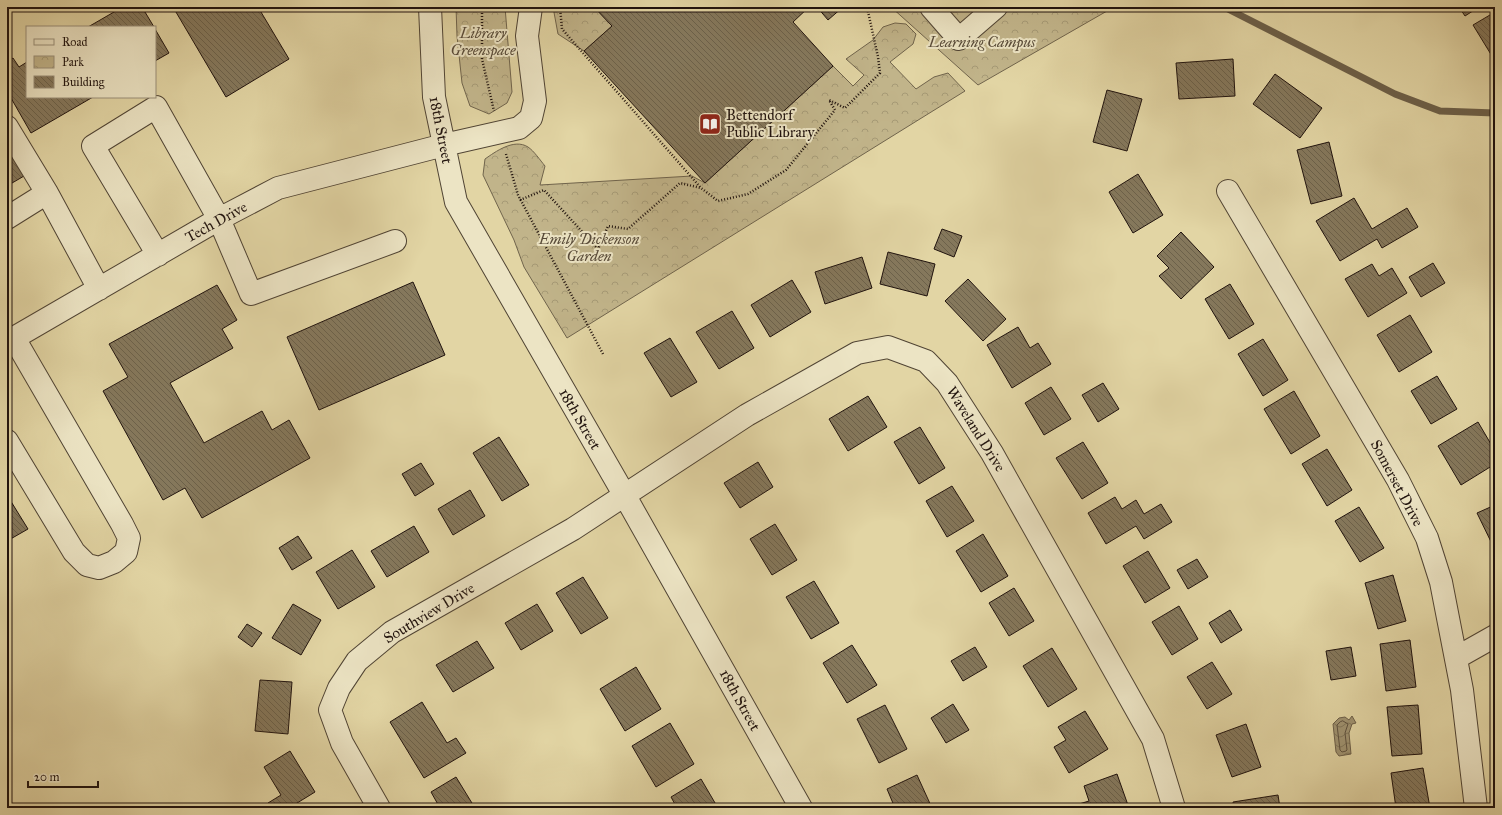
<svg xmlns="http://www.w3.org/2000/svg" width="1502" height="815" font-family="'IM FELL Great Primer',serif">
<defs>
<pattern id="park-crowns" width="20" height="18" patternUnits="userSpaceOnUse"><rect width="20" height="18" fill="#c1b48a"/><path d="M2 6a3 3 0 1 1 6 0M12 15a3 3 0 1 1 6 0" fill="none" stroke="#a69a76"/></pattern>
<pattern id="water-waves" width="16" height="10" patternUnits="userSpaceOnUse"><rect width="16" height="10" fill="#a09371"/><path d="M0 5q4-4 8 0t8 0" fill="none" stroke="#82775b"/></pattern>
<pattern id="building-back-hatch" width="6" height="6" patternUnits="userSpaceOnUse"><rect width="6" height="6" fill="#85785c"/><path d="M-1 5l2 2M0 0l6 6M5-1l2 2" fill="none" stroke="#6c614a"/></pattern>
</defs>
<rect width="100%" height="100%" fill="#e2d5a4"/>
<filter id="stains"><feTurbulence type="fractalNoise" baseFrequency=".005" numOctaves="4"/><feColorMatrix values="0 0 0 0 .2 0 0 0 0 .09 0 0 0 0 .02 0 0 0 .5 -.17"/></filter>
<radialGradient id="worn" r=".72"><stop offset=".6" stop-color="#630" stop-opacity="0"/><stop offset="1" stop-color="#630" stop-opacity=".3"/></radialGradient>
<path fill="url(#park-crowns)" stroke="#70644c" d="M456 7H505L512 92 507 103 489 114 470 106 462 83 457 36Z
M553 7H594L612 26 584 51 558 34Z
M891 7H1114L978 85Z
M895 23 906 24 916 34 913 44 890 62 916 89 934 77 948 73 965 91 567 338 524 267 514 240 483 175 485 159C495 152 514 138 528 147 534 151 540 160 545 166L540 185 692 176 705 183 833 66 853 86 864 75 846 59 873 40 883 27Z"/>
<path fill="url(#water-waves)" stroke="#6d6049" d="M1352 716 1356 723 1352 724 1349 733 1351 754 1339 756 1336 752 1333 724 1339 718 1345 717 1349 720Z"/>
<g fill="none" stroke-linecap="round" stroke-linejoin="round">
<path stroke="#605340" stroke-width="1" d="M1343 721 1348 724 1345 733 1347 750 1346 751 1342 752 1340 750 1337 725 1340 722Z"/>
<path stroke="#6d6049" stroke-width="7" d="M1224 7 1395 94 1440 111 1495 113"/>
</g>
<path fill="url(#building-back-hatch)" stroke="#20130e" d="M111 7H142L154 27H88L114 12Z
M173 7H258L289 59 226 97Z
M594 7H809L793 22 833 66 705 183 584 51 612 26Z
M817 7H843L828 20Z
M1459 7H1479L1465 16Z
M1495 12V61L1473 25Z
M155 29 169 53 155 61Z
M13 58 19 67 27 62V97H93L31 133 7 91V62Z
M1233 59 1235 96 1179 99 1176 63Z
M1275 74 1322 108 1300 138 1253 104Z
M1107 90 1142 99 1127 151 1093 142Z
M1329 142 1342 196 1311 204 1297 150Z
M7 146 24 176 7 186Z
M1138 174 1163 215 1133 233 1109 192Z
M1354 198 1372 229 1407 208 1418 227 1382 248 1377 239 1340 261 1316 221Z
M942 229 962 236 954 257 934 249Z
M1181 232 1214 267 1181 299 1159 276 1169 268 1157 256Z
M888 252 935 264 927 296 880 284Z
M862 257 872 288 825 304 815 272Z
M1433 263 1445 283 1421 297 1409 277Z
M1372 264 1379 276 1392 268 1407 293 1368 317 1345 279Z
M968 279 1006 319 983 341 945 301Z
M792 280 811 312 770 337 751 305Z
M413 282 445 355 319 410 287 337Z
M1230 284 1254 324 1229 339 1205 299Z
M217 285 237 320 222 329 233 348 170 383 204 443 262 411 272 430 289 420 310 458 202 518 185 488 163 500 103 391 128 377 109 344Z
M732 311 754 348 719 369 696 332Z
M1410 315 1432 352 1399 372 1377 335Z
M1018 327 1030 348 1038 343 1051 364 1012 388 987 345Z
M670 338 697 382 671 397 644 353Z
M1263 339 1288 380 1263 396 1238 354Z
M1437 376 1457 409 1431 424 1411 391Z
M1103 383 1119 409 1098 422 1082 395Z
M1051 387 1071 419 1044 435 1025 403Z
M1294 391 1320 436 1291 454 1264 409Z
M868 396 887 427 848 451 829 419Z
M1478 422 1495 451V464L1461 485 1438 446Z
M920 427 945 468 919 484 894 442Z
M499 437 529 485 502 501 473 453Z
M1083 442 1108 483 1082 499 1056 458Z
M1327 449 1352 490 1327 506 1302 464Z
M758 462 773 487 740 508 724 483Z
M421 463 434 484 415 496 402 474Z
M952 486 974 521 947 537 926 501Z
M470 490 485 516 453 535 438 509Z
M7 495 28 529 7 541Z
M1115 497 1122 509 1136 500 1144 514 1161 504 1172 522 1144 539 1136 526 1106 544 1088 513Z
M1495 505V550L1477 513Z
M1359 507 1384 548 1360 562 1335 521Z
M775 524 797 560 772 575 750 539Z
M414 526 429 552 387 577 371 551Z
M983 534 1008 576 981 592 956 551Z
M298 536 312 558 292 570 279 548Z
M352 550 375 587 338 609 316 572Z
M1148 551 1170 588 1145 603 1123 566Z
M1197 559 1208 577 1188 589 1177 570Z
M1393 575 1406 621 1378 629 1365 583Z
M583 577 608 618 581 634 556 593Z
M814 581 839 623 811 639 786 597Z
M1014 588 1034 621 1009 636 989 603Z
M293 604 321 620 301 655 272 638Z
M537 604 553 631 521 650 505 623Z
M1179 606 1198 639 1172 655 1152 622Z
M1230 610 1242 630 1221 643 1209 623Z
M247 624 262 633 252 647 238 637Z
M1410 640 1416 687 1386 691 1380 644Z
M477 641 494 668 453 692 436 665Z
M852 645 877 685 847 703 823 663Z
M975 647 987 667 963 681 951 661Z
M1351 647 1356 676 1331 680 1326 651Z
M1052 648 1077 689 1048 707 1023 666Z
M1212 662 1232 694 1207 709 1187 677Z
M636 667 661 709 625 731 600 689Z
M260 680 292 682 288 734 255 731Z
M422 702 447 743 456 738 466 753 424 778 390 722Z
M953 704 969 730 946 743 931 718Z
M885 705 907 749 879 763 857 719Z
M1418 705 1422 754 1392 756 1387 707Z
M1085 711 1108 749 1069 773 1054 747 1066 740 1058 727Z
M670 723 694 764 656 787 632 746Z
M1246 724 1261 767 1232 777 1216 735Z
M290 751 315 792 289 808H271L268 803 281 795 264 767Z
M1423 768 1430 808H1396L1391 773Z
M1117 774 1129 808H1081L1079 804 1089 801 1084 786Z
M917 775 932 808H895L887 789Z
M456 777 475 808H440L431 792Z
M701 779 718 808H677L671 797Z
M1278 795 1280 808H1234L1233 802Z"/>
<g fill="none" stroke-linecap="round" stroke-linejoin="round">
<g stroke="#504434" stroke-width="24">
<path id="minor" d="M430 7 434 97 456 202 625 496 801 808
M931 7 959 39 996 7
M7 127 47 193 99 289
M1228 191 1398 480 1427 538 1441 582 1462 690 1476 808
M7 218 47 193
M158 255 93 146 156 107 219 219 251 294 395 241
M7 342 219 219 278 188 444 145 519 128 531 118 535 101 527 36 531 7
M7 441 74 552 87 565 99 568 114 562 126 552 129 538 122 524 14 338
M1456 658 1495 636
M379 808 342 743 330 710 339 688 357 661 392 632 573 529 747 415 857 353 888 347 926 361 947 383 992 453 1153 739 1174 808"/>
</g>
<path stroke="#20130e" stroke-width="2.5" stroke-dasharray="1 2" stroke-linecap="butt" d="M482 7V59L494 111
M560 7 562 29 701 188 718 201 748 194 786 170 835 110 829 100 845 108 880 73 878 57 867 7
M506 154 518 195 603 354
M520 200 544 190 598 249 608 226 628 229 680 183 701 188"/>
<use href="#minor" stroke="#ece4c4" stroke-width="22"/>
</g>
<defs>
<g id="library-square" transform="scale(1.15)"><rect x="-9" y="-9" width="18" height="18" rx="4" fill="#8f2418" stroke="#ece4c4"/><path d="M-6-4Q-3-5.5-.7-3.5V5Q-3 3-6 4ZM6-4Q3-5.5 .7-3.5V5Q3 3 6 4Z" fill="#fff"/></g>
</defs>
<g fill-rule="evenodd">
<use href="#library-square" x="710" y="124"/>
</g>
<g text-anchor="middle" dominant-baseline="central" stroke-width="4" stroke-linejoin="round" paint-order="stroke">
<g font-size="15" font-style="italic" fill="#584b39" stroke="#ece4c4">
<text x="483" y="33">Library<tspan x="483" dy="17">Greenspace</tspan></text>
<text x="982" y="42">Learning Campus</text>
<text x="589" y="239">Emily Dickenson<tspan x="589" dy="17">Garden</tspan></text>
</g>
<g font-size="15" fill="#20130e" stroke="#ece4c4" text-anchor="start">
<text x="726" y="115">Bettendorf<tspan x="726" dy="17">Public Library</tspan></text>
</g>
<g font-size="15" fill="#20130e" stroke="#ece4c4">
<text transform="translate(441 130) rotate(79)">18th Street</text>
<text transform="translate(216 222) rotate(-29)">Tech Drive</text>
<text transform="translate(580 419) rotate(60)">18th Street</text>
<text transform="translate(976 429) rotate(58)">Waveland Drive</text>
<text transform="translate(1397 483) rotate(62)">Somerset Drive</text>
<text transform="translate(429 613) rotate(-31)">Southview Drive</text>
<text transform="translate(740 700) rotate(61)">18th Street</text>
</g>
</g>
<rect width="1502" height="815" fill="none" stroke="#e2d5a4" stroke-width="24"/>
<rect x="8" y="8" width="1486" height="799" fill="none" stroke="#20130e" stroke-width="2"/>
<rect x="12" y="12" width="1478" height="791" fill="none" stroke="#20130e"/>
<rect x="26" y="26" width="130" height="72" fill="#ece4c4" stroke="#9a907b"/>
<rect x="34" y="39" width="20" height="6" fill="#ece4c4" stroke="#9a907b"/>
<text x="62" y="46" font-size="12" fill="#20130e">Road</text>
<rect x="34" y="56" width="20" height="12" fill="url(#park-crowns)" stroke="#9a907b"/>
<text x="62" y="66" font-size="12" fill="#20130e">Park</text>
<rect x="34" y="76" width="20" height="12" fill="url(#building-back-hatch)" stroke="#9a907b"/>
<text x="62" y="86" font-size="12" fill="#20130e">Building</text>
<path d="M28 781v6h70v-6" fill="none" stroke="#20130e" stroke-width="2"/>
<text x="34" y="781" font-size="12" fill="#20130e" stroke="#ece4c4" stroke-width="3" paint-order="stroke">20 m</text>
<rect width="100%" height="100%" filter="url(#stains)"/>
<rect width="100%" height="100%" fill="url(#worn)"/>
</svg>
